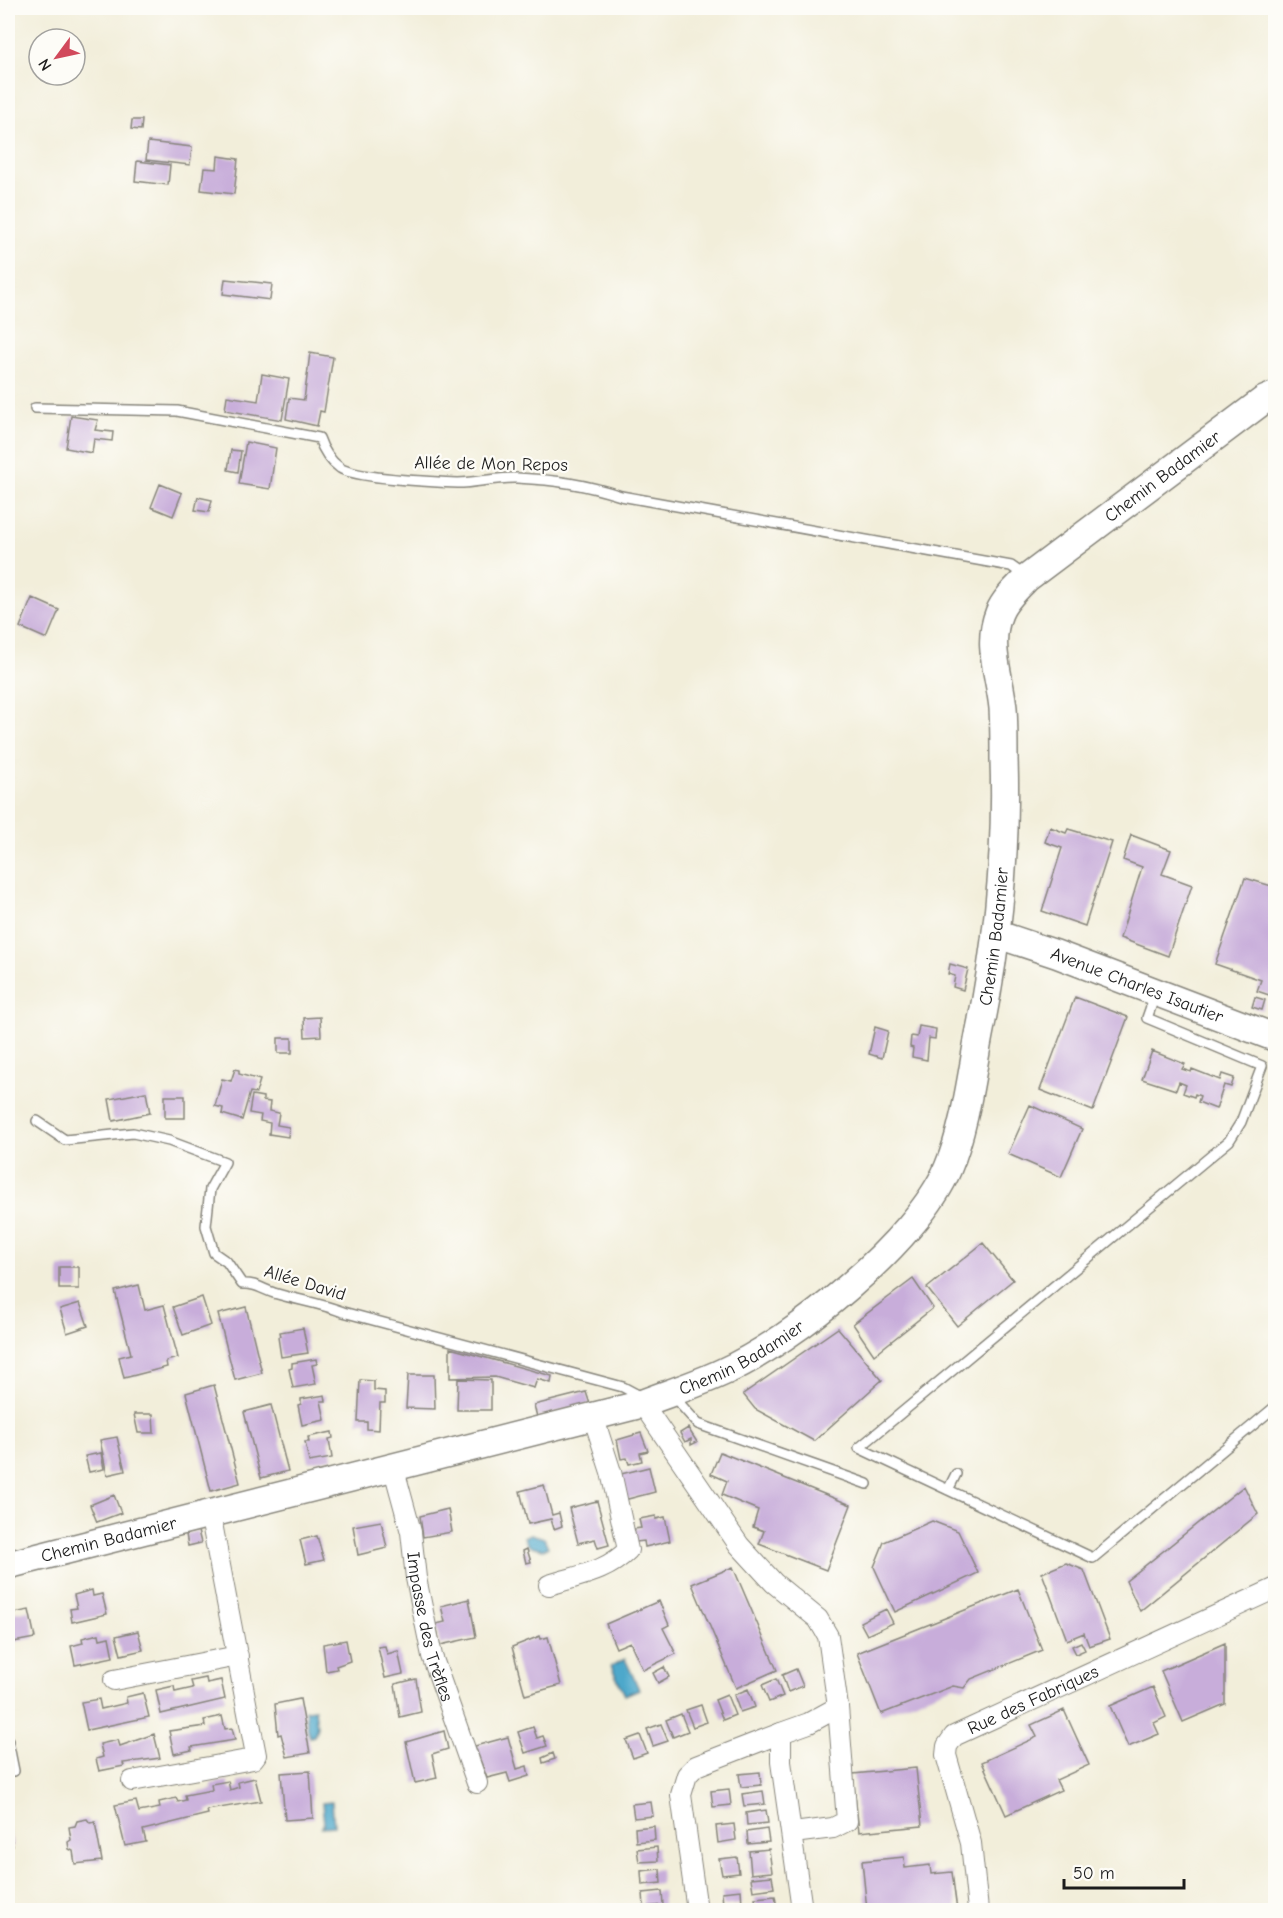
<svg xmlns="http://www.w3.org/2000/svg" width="1283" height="1918" font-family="'Comic Neue',sans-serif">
<rect width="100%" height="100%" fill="#fdfcf7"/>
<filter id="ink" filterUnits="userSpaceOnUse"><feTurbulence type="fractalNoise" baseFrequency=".0167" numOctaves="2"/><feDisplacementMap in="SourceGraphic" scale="12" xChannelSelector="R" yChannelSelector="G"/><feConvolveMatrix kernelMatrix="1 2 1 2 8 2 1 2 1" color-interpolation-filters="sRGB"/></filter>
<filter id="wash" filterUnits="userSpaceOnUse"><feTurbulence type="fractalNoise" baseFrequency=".008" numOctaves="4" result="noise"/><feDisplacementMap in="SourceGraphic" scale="24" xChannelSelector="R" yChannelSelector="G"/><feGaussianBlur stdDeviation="1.35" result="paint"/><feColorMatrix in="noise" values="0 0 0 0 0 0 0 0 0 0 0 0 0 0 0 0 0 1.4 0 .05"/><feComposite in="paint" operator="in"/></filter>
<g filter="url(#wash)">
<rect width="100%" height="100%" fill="#f2eeda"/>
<path fill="#4da8cb" stroke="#346274" stroke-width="1.5" d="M531 1534 544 1538 548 1547 543 1549 528 1545 524 1537Z
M625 1659 639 1689 625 1695 611 1666Z
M315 1709 317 1727 314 1736 309 1737 305 1710Z
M332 1802 334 1826 321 1827 324 1823 322 1803Z"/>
<g id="blocks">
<path fill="#c8adda" d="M132 120H142L141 130 131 129Z
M148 142 192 147 190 165 146 160Z
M218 156 238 159 234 194 201 190 204 168 217 169Z
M137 161 170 165 168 185 135 181Z
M225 279 272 284 270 300 223 294Z
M310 353 333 357 324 412 320 411 317 426 286 419 289 398 304 400Z
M262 374 289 379 282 420 225 410 227 396 258 401Z
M71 416 98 420 95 430 113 432 112 441 94 439 92 453 66 448Z
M246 442 276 448 270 489 239 484Z
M231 450 241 451 238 472 228 470Z
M160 484 182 493 173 516 151 507Z
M198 497 212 500 209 512 195 510Z
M32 598 59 610 47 639 20 627Z
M1050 827 1066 833 1068 829 1112 842 1085 926 1042 911 1062 848 1045 842Z
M1131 835 1171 850 1162 874 1192 885 1168 956 1120 938 1142 867 1123 860Z
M1245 878 1275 887V997L1257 991 1261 980 1215 964Z
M950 964 968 969 963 990 953 987 955 976 948 974Z
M1075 997 1128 1017 1093 1111 1040 1090Z
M1255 997 1265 1000 1262 1010 1252 1007Z
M320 1017 321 1036 305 1037 304 1018Z
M919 1026 936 1029 935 1039 929 1038 927 1060 912 1057 913 1048 910 1047 911 1036 917 1037Z
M875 1027 888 1031 882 1058 869 1054Z
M278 1038H292V1053H278Z
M1152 1051 1185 1064 1182 1069 1191 1072 1192 1069 1220 1080 1222 1074 1234 1078 1231 1087 1224 1085 1216 1109 1198 1102 1200 1096 1195 1094 1194 1097 1183 1093 1186 1085 1179 1082 1176 1090 1142 1079Z
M235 1069 239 1070V1074L260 1080 256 1093 250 1092 242 1120 222 1114 223 1108 215 1106 222 1079 231 1081Z
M146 1092 150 1113 113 1121 109 1099Z
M252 1095 263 1097V1101L270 1102 269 1111 279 1113 277 1125 289 1127 288 1137 269 1134 270 1123 260 1121 261 1115 249 1113Z
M165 1096H185V1118H165Z
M1030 1105 1082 1129 1061 1177 1008 1154Z
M983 1243 1013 1280 957 1326 927 1288Z
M59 1267H79V1289H59Z
M913 1279 933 1308 874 1355 853 1324Z
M139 1285 145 1310 164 1305 178 1358 166 1361 167 1367 124 1378 119 1357 131 1354 115 1291Z
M202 1297 211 1325 183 1335 173 1307Z
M80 1303 88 1326 67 1333 60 1309Z
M246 1307 262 1373 235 1380 218 1314Z
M303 1328 308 1353 281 1357 278 1337 281 1336 280 1332Z
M838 1328 882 1380 814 1441 755 1409 743 1394Z
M450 1348 552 1376 551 1383 537 1379 534 1388 495 1377 450 1378Z
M316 1359 317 1364 312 1365 316 1384 293 1388 289 1369 292 1368V1363Z
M408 1375H434L435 1409 406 1408Z
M458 1379 491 1380V1410H457Z
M360 1380 374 1381V1390L385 1391V1403H380L379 1430 367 1429V1422H358Z
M214 1385 240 1483 211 1491 186 1393Z
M586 1392 590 1404 537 1417 534 1405Z
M325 1395 326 1401H321L325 1420 302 1425 298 1405 301 1404V1399Z
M271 1405 288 1471 261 1478 244 1412Z
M134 1414H153L154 1433H138Z
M688 1428 697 1442 691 1445V1439L685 1442 680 1433Z
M332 1432 333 1438 329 1439 332 1458 309 1462 305 1442H309L308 1437Z
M641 1433 648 1451 640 1453 642 1461 629 1464 627 1458 621 1459 617 1440Z
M117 1437 125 1471 107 1475 100 1440Z
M720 1452 851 1505 826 1570 759 1544 764 1531 753 1527 758 1510 722 1495 727 1481 711 1474Z
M101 1453 104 1469 89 1472 85 1456Z
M649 1467 655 1492 624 1500 617 1475Z
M544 1485 552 1515 559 1513 562 1526 554 1529 551 1519 528 1524 520 1491Z
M1244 1486 1258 1514 1140 1611 1126 1581Z
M114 1495 121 1513 97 1522 90 1505Z
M597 1501 609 1545 598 1548 595 1539 578 1543 569 1508Z
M448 1509 452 1532 423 1537 420 1516Z
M656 1516V1519L665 1517 670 1541 645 1547 644 1541 636 1542 634 1529 641 1528 639 1519Z
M381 1521 387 1548 358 1555 353 1526Z
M932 1521 958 1531 978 1573 895 1612 874 1567 884 1542Z
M198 1531 201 1543 188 1546 186 1534Z
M317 1536 324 1560 306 1564 300 1540Z
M527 1549 531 1562 526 1563 523 1551Z
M1066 1563 1084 1570 1110 1639 1089 1646 1084 1633 1067 1640 1042 1573Z
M733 1567 777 1670 736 1688 692 1584Z
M1018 1589 1042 1650 971 1679 964 1688 953 1686 881 1714 857 1653Z
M92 1590 93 1596 102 1594 107 1614 72 1622 70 1609 77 1608 74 1595Z
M469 1599 476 1637 440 1645 436 1624 445 1622 441 1606Z
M659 1601 669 1625 663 1628 676 1654 643 1670 630 1642 616 1648 606 1624Z
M886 1609 893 1623 867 1635 860 1622Z
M29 1610 35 1638 8 1643V1614Z
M138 1631 143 1650 121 1655 116 1636Z
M99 1634 100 1639 109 1637 113 1657 75 1665 71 1646 83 1643 82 1638Z
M540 1636 541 1639 548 1637 561 1685 525 1695 512 1647Z
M346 1640 350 1661 336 1666 337 1669 326 1671 323 1644Z
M1081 1642 1085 1650 1076 1654 1072 1646Z
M1225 1643V1704L1183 1722 1161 1671Z
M385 1646 387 1654 398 1651 403 1674 385 1678 378 1647Z
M664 1667 669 1677 658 1683 653 1673Z
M796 1669 803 1686 788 1692 782 1675Z
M206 1678 207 1683 221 1680 225 1699 161 1714 156 1690 174 1686 175 1692 193 1688 191 1681Z
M416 1679 421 1712 400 1717 395 1684Z
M776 1679 783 1696 769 1702 762 1685Z
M1153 1687 1166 1717 1154 1723 1159 1734 1128 1747 1110 1706Z
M748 1689 755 1707 740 1712 734 1695Z
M143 1693 149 1717 87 1730 81 1702 99 1699 101 1709 127 1703 126 1697Z
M727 1695 735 1715 723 1720 715 1700Z
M300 1699 310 1753 287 1757 281 1734 278 1735 275 1704Z
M701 1705 707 1722 693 1727 686 1710Z
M1064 1710 1089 1765 1056 1780 1061 1790 1006 1815 982 1762 1037 1737 1031 1725Z
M681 1714 688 1731 673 1737 666 1720Z
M222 1716 225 1729 232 1728 235 1740 191 1747 192 1750 174 1754 169 1731 205 1726 204 1720Z
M661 1724 668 1741 653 1746 647 1729Z
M533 1727 537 1738 543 1736 547 1746 525 1753 518 1732Z
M444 1731 448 1749 432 1754 437 1778 415 1783 406 1742Z
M154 1734 160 1758 123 1763 124 1766 99 1771 96 1759 103 1757 100 1744 118 1740 120 1746Z
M640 1735 647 1753 633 1758 626 1740Z
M508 1737 517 1769 527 1766 529 1776 510 1782 507 1773 487 1778 475 1746Z
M553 1753 555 1759 543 1763 542 1758Z
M916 1768 922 1826 859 1832 853 1774Z
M310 1771 313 1818 285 1820 281 1773Z
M760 1772 761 1785 741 1787 739 1774Z
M255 1778 261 1801 207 1810 208 1814 143 1830 146 1842 125 1846 115 1805 136 1801 139 1812 160 1808 159 1802 176 1798 178 1802 186 1800 185 1795 212 1790 211 1784 228 1781 230 1790 239 1787 238 1782Z
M729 1789 731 1805 713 1807 711 1791Z
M763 1791 765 1804 744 1806 742 1794Z
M651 1802 653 1816 634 1818 632 1804Z
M766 1810 768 1823 747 1825 746 1813Z
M87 1819 90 1823 95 1822 102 1861 75 1864 73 1851 69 1849 68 1842 71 1840 69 1827 75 1826 77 1821Z
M734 1824 736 1840 718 1843 716 1826Z
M654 1826 655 1840 636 1842 635 1828Z
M8 1828 13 1846 8 1847Z
M767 1829 769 1842 748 1844 747 1832Z
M657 1847 658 1861 639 1862 637 1849Z
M769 1849 772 1872 751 1874 749 1851Z
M737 1857 739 1873 722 1875 719 1859Z
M904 1857 905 1868 930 1865 931 1874 952 1872 957 1910H867L862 1861Z
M660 1869 661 1883 642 1885 641 1871Z
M772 1876 774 1888 753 1891 751 1878Z
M741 1890 742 1904 723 1906 722 1892Z
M662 1891 663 1905 644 1907 643 1893Z
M775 1896 777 1908 757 1910 755 1898Z"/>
</g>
</g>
<g filter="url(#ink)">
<use href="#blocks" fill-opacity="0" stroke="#87857b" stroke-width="1.5"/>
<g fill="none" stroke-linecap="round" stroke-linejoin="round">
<g stroke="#87857b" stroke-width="12">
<path id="lane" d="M35 408 177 411 319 438C323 450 329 460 340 468 355 478 436 482 458 483 477 483 497 477 517 478 556 480 584 484 621 496L1011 566 1025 576
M1155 995 1147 1018 1262 1066 1241 1122 1229 1141 859 1448 1093 1558 1276 1406
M37 1121 65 1140 133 1133 169 1141 225 1162 210 1189 206 1226 214 1253 227 1262 242 1284C255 1283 262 1289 274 1293 297 1300 320 1303 343 1312L623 1387 638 1395 641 1401
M673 1396 698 1424 867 1484
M948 1490 956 1474
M8 1741 14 1771"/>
</g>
<g stroke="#87857b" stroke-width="22">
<g id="street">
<path d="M642 1403 739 1545 774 1583 818 1619 828 1636 838 1707 847 1821 833 1828 793 1833"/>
<path id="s1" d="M393 1466 411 1532 416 1578 432 1656 477 1783"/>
<path d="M549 1585C579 1575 605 1573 628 1550L611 1472 593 1416"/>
<path d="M114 1680 238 1656"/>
<path d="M132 1781 253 1759 256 1755 210 1513"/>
<path d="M697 1910 681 1795 687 1775 696 1766 781 1733"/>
<path d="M802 1910 781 1762V1733L809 1723 838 1707"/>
<path id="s2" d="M978 1910 971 1843 946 1755 947 1746 954 1736 1276 1588"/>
</g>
</g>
<g stroke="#87857b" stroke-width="30">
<g id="secondary">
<path id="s3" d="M996 934 1056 954 1276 1038"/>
<path id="s4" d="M8 1565 638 1405C666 1394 695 1385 723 1372 793 1341 918 1240 948 1168 966 1125 971 1075 980 1030 998 942 1007 849 1004 759 1004 742 1004 725 1003 708 1000 676 986 645 999 613 1004 600 1017 588 1027 578L1264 400 1276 395"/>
</g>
</g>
<use href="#lane" stroke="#fff" stroke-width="9"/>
<use href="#street" stroke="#fff" stroke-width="20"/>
<use href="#secondary" stroke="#fff" stroke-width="27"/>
</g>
</g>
<g text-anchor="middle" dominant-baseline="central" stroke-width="4.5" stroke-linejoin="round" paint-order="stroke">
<g font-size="18" fill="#1c1c1c" stroke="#fdfcf7">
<text transform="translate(491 464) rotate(1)">Allée de Mon Repos</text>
<text stroke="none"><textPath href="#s4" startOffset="1826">Chemin Badamier</textPath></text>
<text stroke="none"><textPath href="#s4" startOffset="1286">Chemin Badamier</textPath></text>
<text stroke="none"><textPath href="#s3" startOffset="150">Avenue Charles Isautier</textPath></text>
<text transform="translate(305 1283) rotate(17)">Allée David</text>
<text stroke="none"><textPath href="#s4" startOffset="764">Chemin Badamier</textPath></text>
<text stroke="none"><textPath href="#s4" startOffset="104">Chemin Badamier</textPath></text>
<text stroke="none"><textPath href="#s1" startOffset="165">Impasse des Trèfles</textPath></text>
<text stroke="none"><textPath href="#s2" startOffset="267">Rue des Fabriques</textPath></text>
</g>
</g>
<rect width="1283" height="1918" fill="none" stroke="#fdfcf7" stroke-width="30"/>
<g transform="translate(57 57) rotate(237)"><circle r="28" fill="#fdfcf7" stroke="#a3a29f" stroke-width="1.5"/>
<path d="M0-4.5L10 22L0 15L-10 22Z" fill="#d1495b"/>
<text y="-9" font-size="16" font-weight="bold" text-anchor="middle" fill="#1c1c1c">N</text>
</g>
<path d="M1064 1879v9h120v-9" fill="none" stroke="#1c1c1c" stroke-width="3"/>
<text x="1073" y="1879" font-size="18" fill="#1c1c1c" stroke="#fdfcf7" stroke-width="4.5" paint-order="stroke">50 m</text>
</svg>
